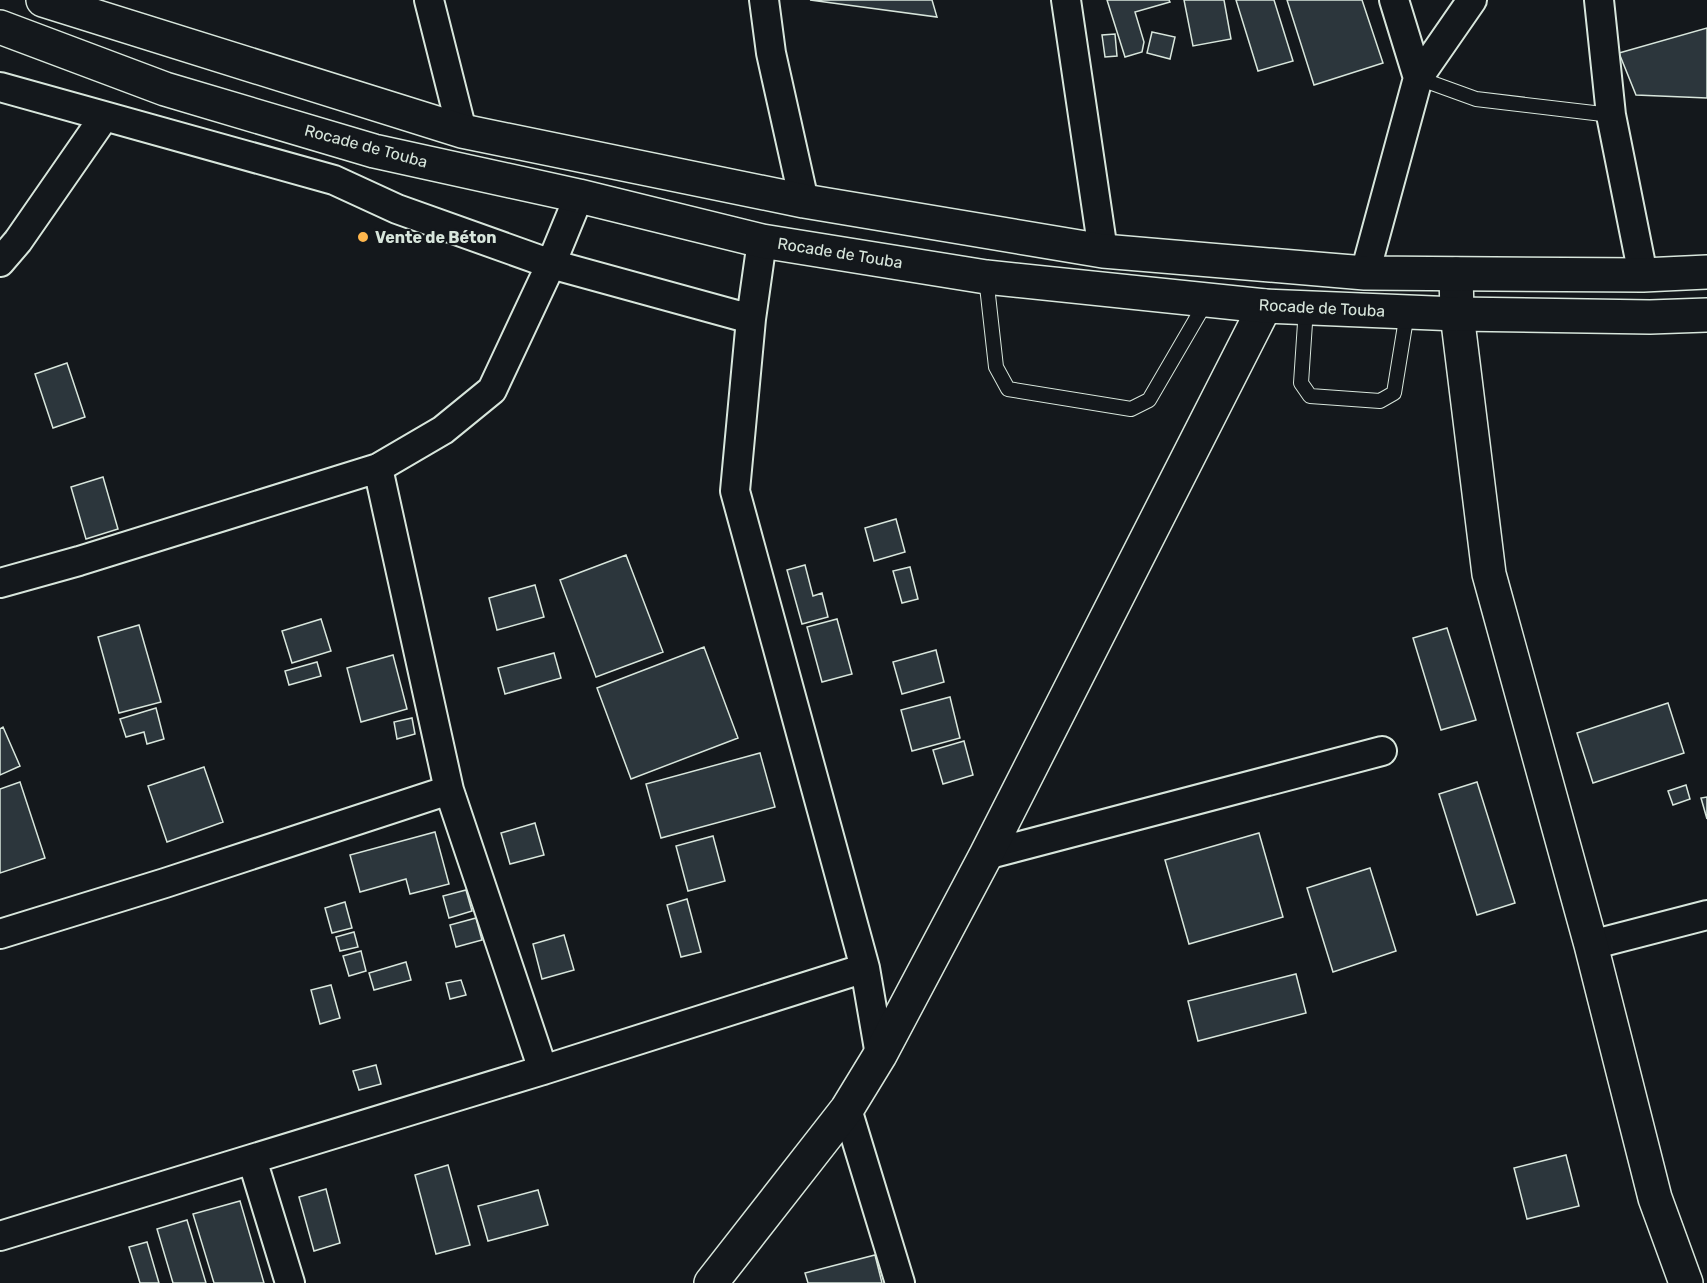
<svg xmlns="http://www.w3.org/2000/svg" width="1707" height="1283" font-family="Rubik,sans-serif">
<rect width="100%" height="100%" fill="#14181c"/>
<path fill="#2c363c" stroke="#d8e6dc" stroke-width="1.5" d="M810 0H932L937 17Z
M1107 0H1169L1170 2 1135 12 1144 42 1142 52 1125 57Z
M1184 0H1224L1231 39 1193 46Z
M1236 0H1274L1293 61 1258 71Z
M1287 0H1362L1383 63 1314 85Z
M1707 28V98L1636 95 1619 53Z
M1152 32 1175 37 1170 59 1147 53Z
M1115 34 1117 56 1105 57 1102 35Z
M67 363 85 417 53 428 35 374Z
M103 477 118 529 86 539 71 487Z
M896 519 905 552 874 561 865 528Z
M626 555 663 652 596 677 560 580Z
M805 565 813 596 822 593 828 617 802 624 787 570Z
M910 567 918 599 902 603 893 571Z
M535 585 544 617 497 630 489 598Z
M321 619 331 651 292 663 282 631Z
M837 619 852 674 822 682 807 627Z
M139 625 161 702 119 713 98 637Z
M1447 628 1476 720 1441 730 1413 638Z
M704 647 738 738 631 779 597 688Z
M936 650 944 682 902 694 893 662Z
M554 653 561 678 505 694 498 668Z
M393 655 407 709 361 722 347 668Z
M317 662 321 676 289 685 285 671Z
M950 697 960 738 912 751 901 710Z
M1668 703 1684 753 1593 783 1577 733Z
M156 708 164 739 147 744 144 732 126 737 120 719Z
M412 718 415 734 397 739 394 722Z
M3 727 20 766 0 775V729Z
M964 741 973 775 943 784 933 750Z
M760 753 775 807 661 838 646 784Z
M204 767 223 822 167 842 148 786Z
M20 782 45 858 0 873V789Z
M1477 782 1515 903 1477 915 1439 794Z
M1686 785 1690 799 1673 805 1668 791Z
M1707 797V819L1701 798Z
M535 823 544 855 510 864 501 833Z
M435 832 449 884 410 894 406 879 360 892 350 855Z
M1259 833 1283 917 1189 944 1165 860Z
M713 836 725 881 688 891 676 846Z
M1370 868 1396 951 1333 972 1307 888Z
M466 890 472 911 449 918 443 896Z
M687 899 701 952 681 957 667 905Z
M345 902 352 928 332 933 325 908Z
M476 918 482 940 456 947 450 925Z
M354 932 358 947 340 951 336 937Z
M564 935 574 970 542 979 533 944Z
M361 951 366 971 349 976 343 956Z
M406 962 411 980 374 990 369 973Z
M1296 974 1306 1013 1198 1041 1188 1001Z
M461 980 466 995 450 999 446 983Z
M331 985 340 1018 320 1024 311 990Z
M376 1065 381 1084 359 1090 353 1071Z
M1566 1155 1579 1206 1527 1219 1514 1168Z
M448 1165 470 1245 436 1254 415 1175Z
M326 1189 340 1243 314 1251 299 1197Z
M538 1190 548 1225 488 1241 478 1206Z
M240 1201 264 1283H214L193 1214Z
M187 1220 206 1283H173L157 1229Z
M147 1242 159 1283H140L129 1247Z
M875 1255 882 1283H808L805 1273Z"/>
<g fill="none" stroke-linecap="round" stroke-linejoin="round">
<g stroke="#d8e6dc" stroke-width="16">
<path id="lane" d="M1418 78 1476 99 1611 115
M986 277 996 367 1008 389 1131 409 1149 400 1206 302
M1306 308 1301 383 1310 396 1380 401 1394 393 1407 313"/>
</g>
<g stroke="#d8e6dc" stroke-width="32">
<path id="street" d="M429 0 462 131
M764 0 771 53 804 201
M1066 0 1103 251
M1394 0 1418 78
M1599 0 1611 115 1643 275
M0 87 334 180 397 209 551 264 751 319
M762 241 751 319 735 491 865 968 880 1055
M0 262 18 241 104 117
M1365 273 1418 78 1472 0
M378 468 449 790 543 1070
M0 583 79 561 378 468 443 430 492 390 551 264 579 196
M986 855 1382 751
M0 934 165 883 449 790
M1591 945 1707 915
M847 1109 900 1283
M252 1159 290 1283
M0 1236 543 1070 865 968"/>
</g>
<g stroke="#d8e6dc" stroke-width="36">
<path id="secondary" d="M1456 274 1457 314 1489 574 1591 945 1655 1198 1686 1283
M711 1283 847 1109 880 1055 986 855 1265 306"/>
</g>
<g stroke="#d8e6dc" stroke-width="36">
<path id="primary" d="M43 0 462 131 804 201 1103 251 1365 273 1643 275 1707 272
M0 27 165 89 374 151 579 196 762 241 986 277 1265 306 1457 314 1650 317 1707 315"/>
</g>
<use href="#lane" stroke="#14181c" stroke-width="14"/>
<use href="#street" stroke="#14181c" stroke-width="28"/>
<use href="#secondary" stroke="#14181c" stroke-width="33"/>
<use href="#primary" stroke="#14181c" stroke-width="33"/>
</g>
<circle fill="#ffb74d" stroke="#14181c" stroke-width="2" cx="363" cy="237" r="6"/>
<g text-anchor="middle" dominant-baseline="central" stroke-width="4.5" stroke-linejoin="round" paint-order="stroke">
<g font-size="16" fill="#d8e6dc" stroke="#14181c">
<text transform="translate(366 146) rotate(15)">Rocade de Touba</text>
<text transform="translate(840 253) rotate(9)">Rocade de Touba</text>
<text transform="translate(1322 308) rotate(3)">Rocade de Touba</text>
</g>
<g font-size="16" font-weight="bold" fill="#d8e6dc" stroke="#14181c" text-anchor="start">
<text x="375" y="237">Vente de Béton</text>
</g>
</g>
</svg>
